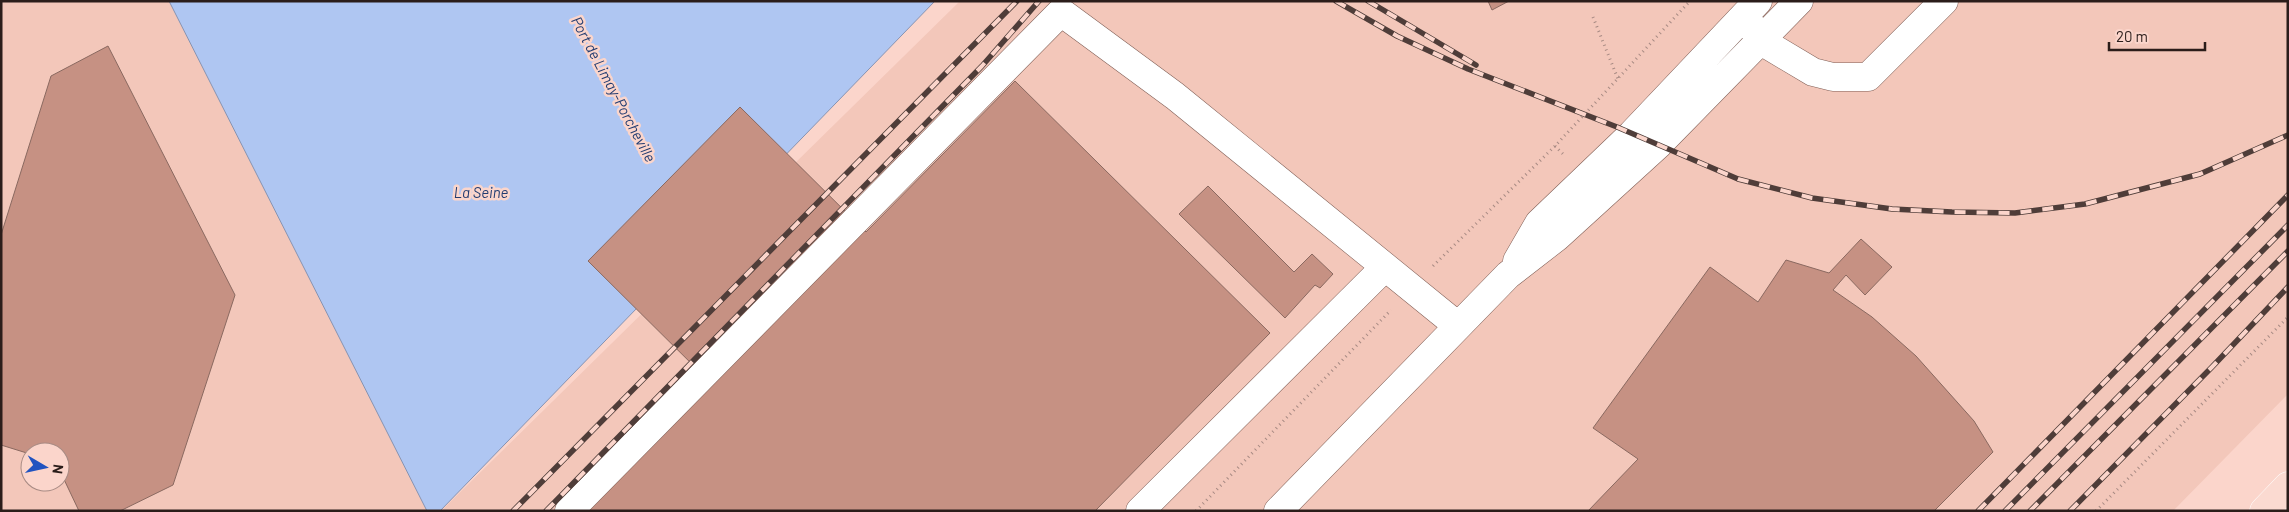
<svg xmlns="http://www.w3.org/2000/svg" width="2289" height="512" font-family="Barlow,sans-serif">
<rect width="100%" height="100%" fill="#fbd5cb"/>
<path fill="#f3c7ba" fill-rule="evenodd" d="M1 1H169L427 511H1ZM30 452H60V482H30Z
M960 1H2288V394L2173 511H441Z"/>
<path fill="#afc6f2" stroke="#8793b1" d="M169 1H935L440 511H427Z"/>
<path fill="#c69183" stroke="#8a6960" d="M1488 1H1509L1492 10Z
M108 46 235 295 173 485 120 511H79L60 471V452H30V454L1 445V235L51 76Z
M1015 81 1270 333 1095 511H587L712 384 588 261 740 107 866 232Z
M1208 186 1294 272 1312 254 1333 274 1320 288 1315 285 1285 318 1179 214Z
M1861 239 1892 267 1865 295 1846 275 1833 290 1872 317 1916 356 1974 421 1993 452 1934 511H1588L1638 459 1593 428 1710 267 1758 302 1786 260 1829 273Z"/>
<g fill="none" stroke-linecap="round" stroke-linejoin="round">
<g stroke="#805f56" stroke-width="29">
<path id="minor" d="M1751 25 1761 41 1813 72 1833 77H1868L1944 1
M1517 261 1539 223 1632 134 1758 1
M569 511 1061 12 1175 96 1458 326
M1140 511 1385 267
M1278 511 1508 275 1557 237 1658 145 1799 1"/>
</g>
<g stroke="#fff" stroke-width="29">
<path id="major" d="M2264 511 2288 486"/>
</g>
<path stroke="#a78a83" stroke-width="3" stroke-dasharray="1 4" stroke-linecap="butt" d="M1593 17 1618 79
M1555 146 1565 156
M1433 266 1555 146 1690 1
M1196 511 1391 310
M2096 511 2288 317"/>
<use href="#minor" stroke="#fff" stroke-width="28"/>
<use href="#major" stroke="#fbdad1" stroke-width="28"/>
<g stroke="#4f3d39" stroke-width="5.5">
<path id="rail" d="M1336 1 1397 36 1468 69 1617 127 1738 179 1812 198 1892 209 1952 212 2015 213 2085 204 2200 174 2288 135
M1368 1 1476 65
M513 511 1017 1
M546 511 982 66 1039 1
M1978 511 2288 195
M2005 511 2288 225
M2030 511 2288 251
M2070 511 2212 367 2288 287"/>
</g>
<use href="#rail" stroke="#fbd5cb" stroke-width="4" stroke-dasharray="11" stroke-linecap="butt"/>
</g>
<g text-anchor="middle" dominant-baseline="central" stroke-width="5" stroke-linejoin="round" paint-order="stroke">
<g font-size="15" font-style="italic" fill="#213b70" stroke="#fbd5cb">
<text transform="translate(614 89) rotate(62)">Port de Limay-Porcheville</text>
<text x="481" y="192">La Seine</text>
</g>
</g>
<rect width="2289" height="512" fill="none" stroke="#2b1d1a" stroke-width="5"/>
<g transform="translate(45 467) rotate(99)"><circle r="24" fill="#fbd5cb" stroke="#a88b84"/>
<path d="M0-4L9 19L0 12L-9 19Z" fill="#2153c0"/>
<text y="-8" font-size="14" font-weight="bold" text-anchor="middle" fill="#2b1d1a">N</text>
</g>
<path d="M2109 42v8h96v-8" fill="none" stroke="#2b1d1a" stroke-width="2.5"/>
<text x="2116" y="42" font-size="15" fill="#2b1d1a" stroke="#fbd5cb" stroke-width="4" paint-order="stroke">20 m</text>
</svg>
